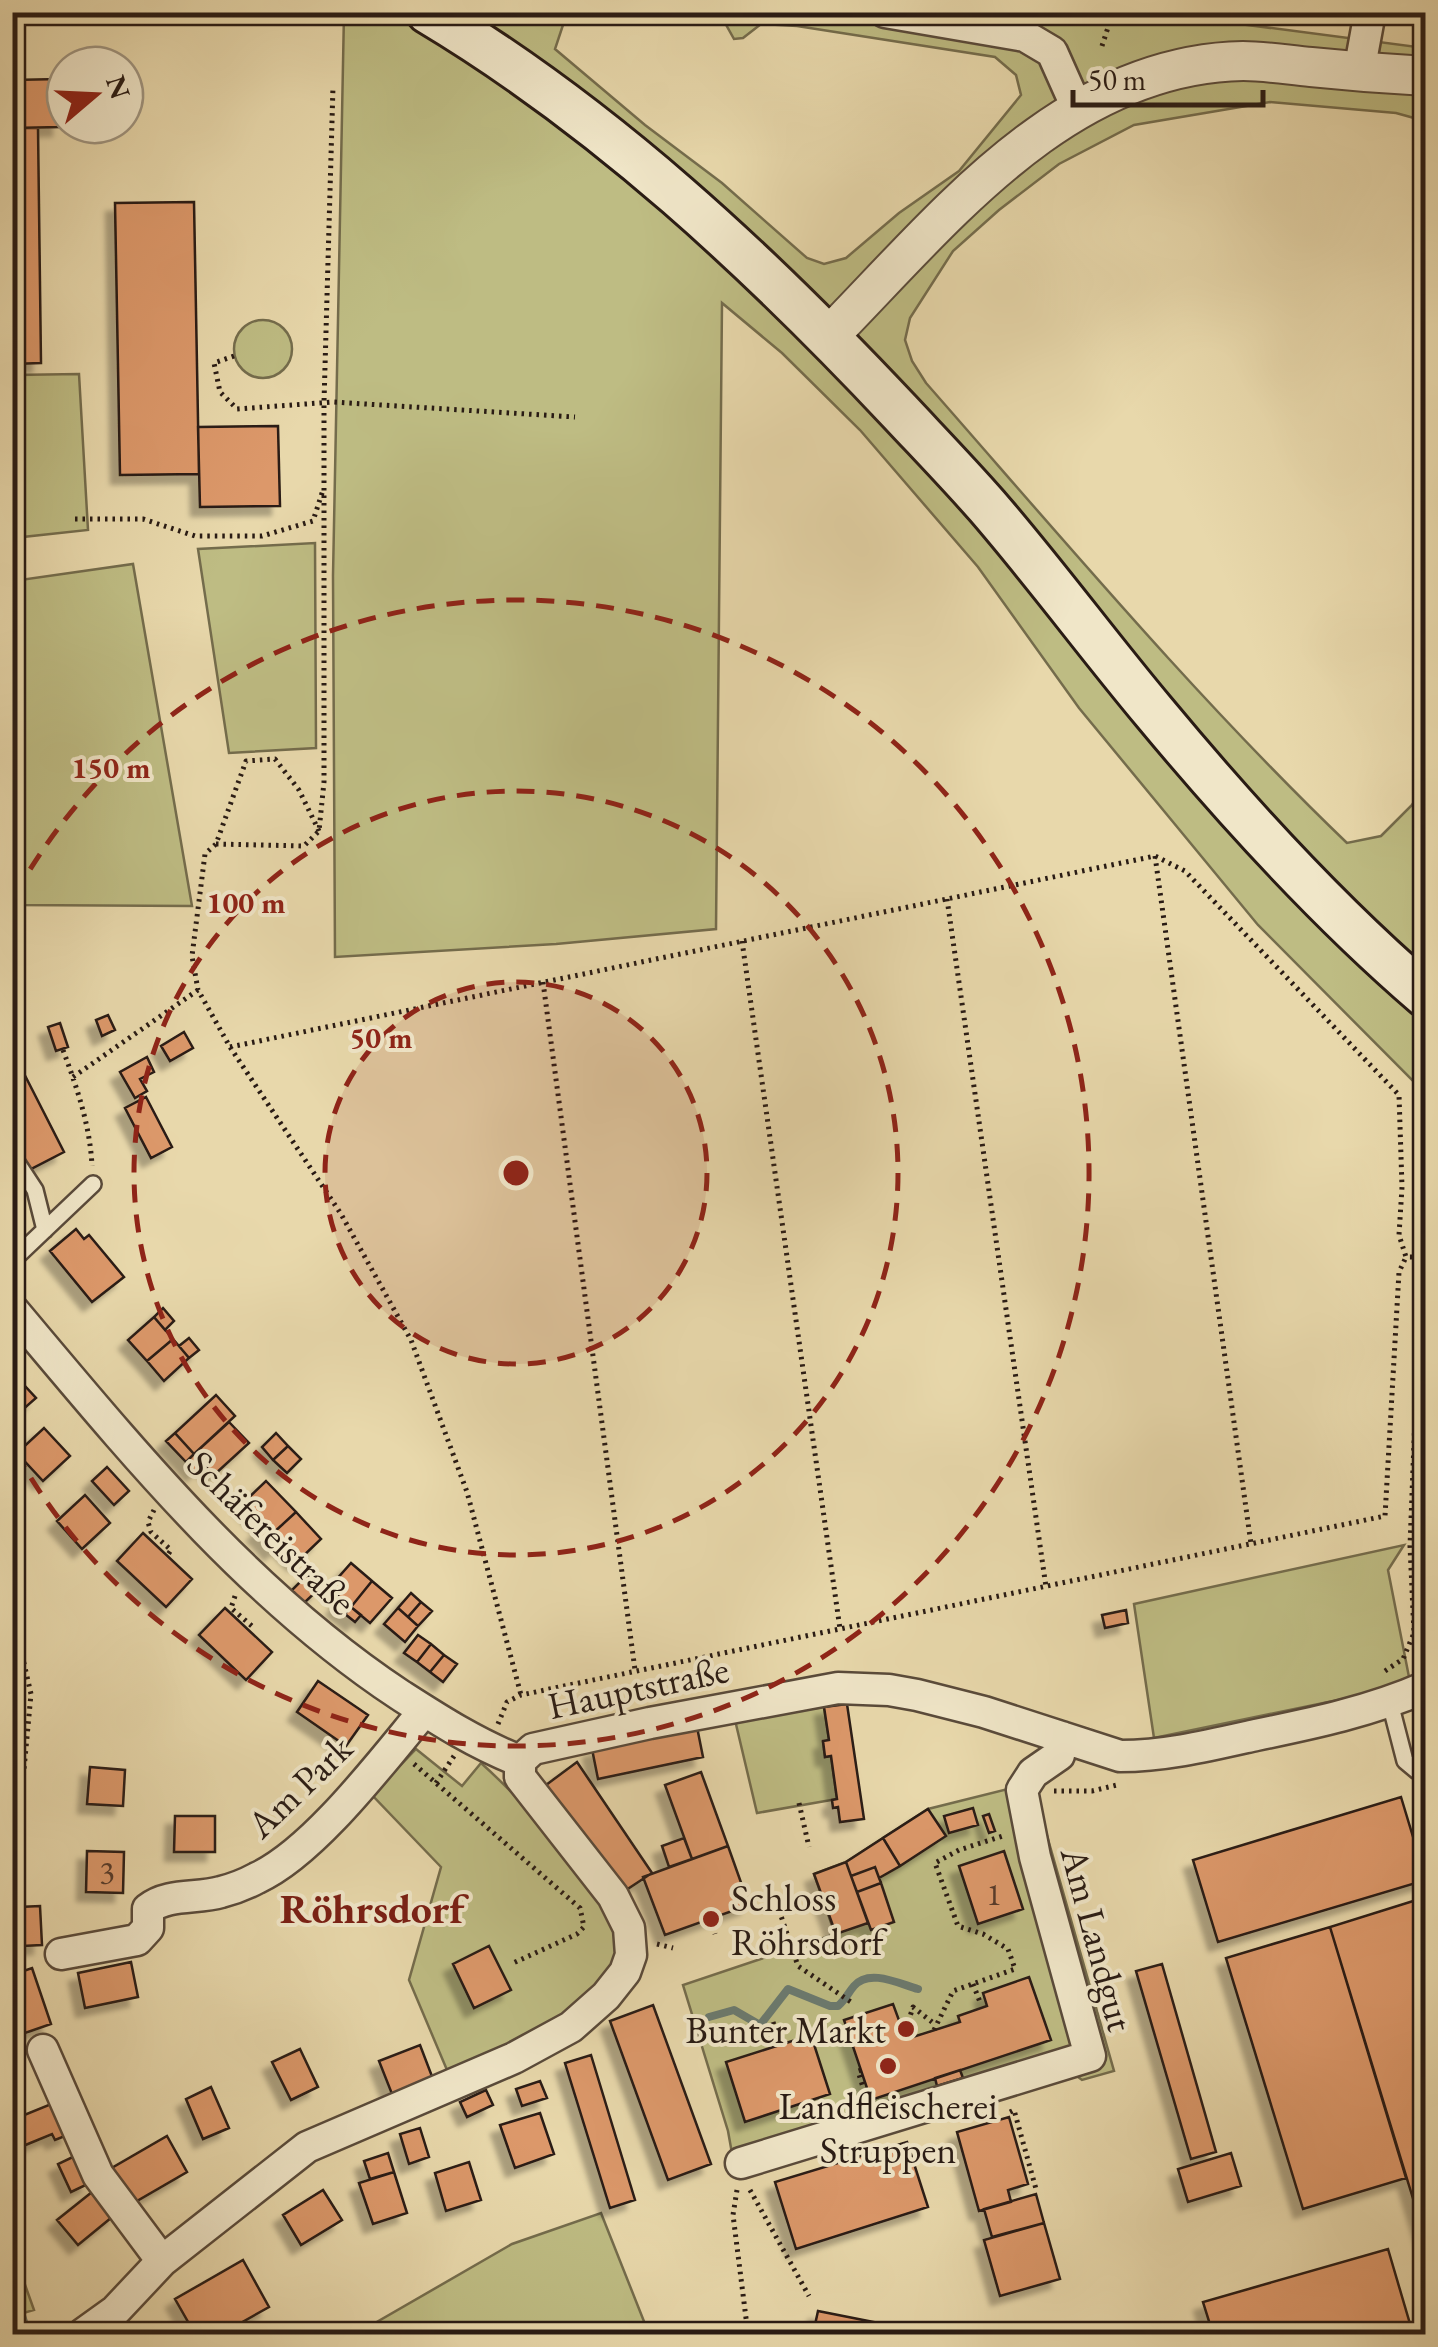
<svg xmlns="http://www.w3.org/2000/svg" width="1438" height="2347" font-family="'EB Garamond',serif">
<defs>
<filter id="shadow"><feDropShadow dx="-9" dy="9" stdDeviation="2.5" flood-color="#0004"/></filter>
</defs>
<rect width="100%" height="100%" fill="#e8d8ab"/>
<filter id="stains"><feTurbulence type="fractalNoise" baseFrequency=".002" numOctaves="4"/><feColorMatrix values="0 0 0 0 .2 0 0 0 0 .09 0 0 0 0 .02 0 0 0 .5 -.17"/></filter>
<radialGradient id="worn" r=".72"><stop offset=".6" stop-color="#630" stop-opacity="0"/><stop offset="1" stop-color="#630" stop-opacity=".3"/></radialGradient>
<path fill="#bebc83" stroke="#746c4c" stroke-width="2.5" d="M1148 12 1425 48V121L1396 113 1270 102 1134 125 1059 164 999 210 953 251 910 318 905 340 912 361 926 383C1063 539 1197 699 1347 843L1381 836 1412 805 1425 783 1424 1092 1258 925 1079 708 978 567 860 430 782 353 722 303 716 929 556 944 335 957 333 576 344 13H567L555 49 645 125 722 183 807 258 824 264 846 258 899 213 959 171 1021 95 1016 75 995 57 797 26 761 24 743 38 734 39 725 23 708 13Z
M234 349a29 29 0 1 1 58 0a29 29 0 1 1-58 0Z
M79 374 88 530 13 538V375Z
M315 543 316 748 229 753 198 549Z
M133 564 192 906 13 905V581Z
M1404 1545 1388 1570 1409 1677 1372 1693 1154 1738 1134 1604Z
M13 1635C25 1697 20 1760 13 1822Z
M824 1707 829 1740 823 1742 825 1757 831 1756 837 1799 757 1813 735 1720Z
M416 1749 462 1786 481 1763C516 1794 617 1898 617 1944 617 2001 494 2057 447 2070L409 1980 441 1867 372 1795Z
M1032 1783 1114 2071 1082 2080 1074 2074 736 2176 728 2131 683 1985 835 1934 814 1874 846 1862 928 1809Z
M601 2213 649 2334H356L512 2244Z
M13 2251 34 2310 13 2316H12Z"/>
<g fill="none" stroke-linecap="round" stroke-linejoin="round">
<path stroke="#6b7a6f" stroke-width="8" d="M709 2017 734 2010 760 2025 788 1989 830 2006H838C846 1999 848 1993 854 1986 869 1968 900 1984 918 1989
M12 2285 28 2334"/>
</g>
<path fill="#dc986a" stroke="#291b14" stroke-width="2.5" filter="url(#shadow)" d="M60 79 61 127 12 128V80Z
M12 128H38L41 363 12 364Z
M194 202 199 474 120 475 115 203Z
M278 426 280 506 200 507 198 427Z
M108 1015 115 1030 102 1036 96 1020Z
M60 1023 68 1047 56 1051 48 1027Z
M184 1032 193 1048 170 1061 161 1046Z
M13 1052 64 1152 29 1170 12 1139Z
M147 1057 154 1072 140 1079 147 1091 135 1098 120 1072Z
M146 1097 172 1147 151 1158 125 1108Z
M76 1229 84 1239 89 1235 124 1277 92 1302 50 1251Z
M163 1308 174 1321 165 1330 154 1317Z
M154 1317 173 1339 147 1361 128 1340Z
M189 1338 199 1350 189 1358 179 1346Z
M173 1339 189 1358 164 1381 147 1361Z
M12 1372 36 1398 12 1419Z
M216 1395 235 1416 194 1454 175 1433Z
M229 1422 249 1443 214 1475 194 1454Z
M44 1428 70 1456 43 1481 17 1453Z
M175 1433 194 1454 186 1462 166 1441Z
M276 1433 288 1446 273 1460 262 1447Z
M288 1446 301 1459 287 1473 273 1460Z
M194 1454 204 1464 195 1472 186 1462Z
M107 1467 129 1491 114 1505 92 1481Z
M266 1481 296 1512 271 1535 242 1504Z
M85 1495 110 1523 82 1549 57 1521Z
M296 1512 321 1539 297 1562 271 1535Z
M263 1526 271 1535 265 1541 256 1532Z
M143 1533 192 1579 166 1607 117 1561Z
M271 1535 281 1544 273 1551 265 1541Z
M351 1563 372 1581 351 1607 329 1588Z
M307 1575 320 1588 304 1603 292 1590Z
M372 1581 392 1598 370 1623 351 1607Z
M411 1593 421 1602 408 1617 398 1608Z
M341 1599 351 1607 345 1614 335 1606Z
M421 1602 432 1611 418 1626 408 1617Z
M351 1607 361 1615 355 1622 345 1614Z
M225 1608 272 1652 246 1680 199 1635Z
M398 1608 418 1626 405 1642 384 1624Z
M1126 1610 1128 1623 1105 1628 1102 1615Z
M418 1635 431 1644 417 1662 404 1653Z
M431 1644 444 1655 430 1672 417 1662Z
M444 1655 457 1664 443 1682 430 1672Z
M318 1681 368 1715 346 1746 297 1712Z
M847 1704 864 1819 840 1822 838 1807 833 1808 832 1800 837 1799 831 1756 825 1757 823 1741 829 1740 824 1707Z
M697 1727 703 1757 598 1779 592 1749Z
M577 1762 652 1873 620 1894 546 1785Z
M90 1767 125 1770 123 1806 87 1804Z
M701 1772 728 1846 692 1859 665 1785Z
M1401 1797 1426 1880 1218 1942 1193 1860Z
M973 1808 978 1825 949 1833 944 1816Z
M928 1809 946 1836 900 1866 883 1838Z
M989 1814 995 1831 989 1833 983 1816Z
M175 1816H215V1852H174Z
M684 1838 692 1859 669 1867 662 1846Z
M883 1838 900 1866 879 1878 875 1867 851 1876 846 1862Z
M728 1846 749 1905 665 1935 643 1877Z
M87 1851 124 1852 123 1893 86 1892Z
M1004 1851 1023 1909 978 1924 959 1866Z
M846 1862 868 1923 836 1934 814 1874Z
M875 1867 881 1883 857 1892 851 1876Z
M881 1883 894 1922 871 1930 857 1892Z
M1426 1897V2241L1330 1927Z
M40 1906 42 1945 22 1946 19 1907Z
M1330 1927 1406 2178 1303 2209 1226 1958Z
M489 1946 511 1990 474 2008 453 1964Z
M131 1962 138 1997 85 2008 78 1973Z
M1162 1964 1216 2152 1191 2159 1136 1971Z
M32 1968 51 2024 25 2033 12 1996V1975Z
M1029 1977 1051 2040 871 2100 844 2020 893 2004 904 2034 911 2031 913 2037 960 2022 958 2016 987 2006 983 1993Z
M653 2005 711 2164 668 2180 610 2021Z
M811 2035 830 2094 745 2122 726 2062Z
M420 2045 433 2079 392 2094 379 2061Z
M300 2049 318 2087 291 2100 272 2062Z
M591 2055 635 2200 610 2208 565 2063Z
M960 2070 963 2078 937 2086 935 2078Z
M540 2081 547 2098 522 2106 516 2089Z
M211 2087 229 2128 203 2139 186 2099Z
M486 2090 493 2105 467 2117 460 2102Z
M56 2102 70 2134 55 2140 52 2134 23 2146 12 2120Z
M540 2113 554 2154 515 2168 500 2125Z
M1009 2117 1028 2184 1008 2190 1011 2202 979 2211 957 2132Z
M420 2128 429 2157 409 2164 400 2134Z
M167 2136 187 2172 130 2205 110 2169Z
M907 2142 928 2207 796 2249 775 2182Z
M388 2153 394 2172 370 2179 364 2161Z
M1231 2153 1241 2186 1188 2202 1178 2169Z
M77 2155 90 2183 71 2192 58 2164Z
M469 2162 481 2200 446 2211 435 2173Z
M394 2172 407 2213 373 2224 359 2183Z
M97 2188 117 2213 78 2245 57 2220Z
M323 2190 342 2220 301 2245 283 2215Z
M1036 2194 1044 2223 992 2237 984 2209Z
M1044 2223 1060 2279 1000 2296 984 2240Z
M1388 2249 1413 2334H1213L1203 2302Z
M243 2260 269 2307 221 2334H195L175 2299Z
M818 2311 934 2334H813Z
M246 2321 253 2334H234L231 2329Z"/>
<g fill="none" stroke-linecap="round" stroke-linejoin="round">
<g stroke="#594a3a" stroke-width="20">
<path id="service" d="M12 1155 35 1190 45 1230
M12 1261 93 1184
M1390 1703 1405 1761 1417 1771 1426 1772"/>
</g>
<g stroke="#594a3a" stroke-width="35">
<path id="minor" d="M885 12 1025 36 1052 52 1077 108
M1359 72 1370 12
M12 1309C130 1449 246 1593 400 1695 439 1720 476 1744 520 1761
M61 1954 137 1940 148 1928V1909C168 1893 197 1899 221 1892 233 1889 246 1884 257 1878 314 1852 383 1760 424 1711
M43 2050 98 2175 162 2261
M741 2163 1090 2056 1035 1857 1022 1790 1033 1773 1059 1755 1062 1737
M83 2334 115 2311 162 2261 307 2147 514 2058 571 2027 606 1996 625 1972 631 1955 629 1928 613 1896 520 1777V1761L533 1749 650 1723 838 1688 889 1690 917 1695 984 1712 1120 1756C1166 1756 1211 1745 1256 1735 1314 1723 1371 1711 1426 1687"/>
</g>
<g stroke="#594a3a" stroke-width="42">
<path id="tertiary" d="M829 336C943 220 1064 64 1243 61 1265 61 1289 65 1311 67 1349 71 1387 74 1426 76"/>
</g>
<g stroke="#291b14" stroke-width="48">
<path id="secondary" d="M428 12C605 118 759 262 900 412 929 443 959 474 987 506 1045 573 1097 644 1154 712 1237 812 1327 911 1426 996"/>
</g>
<path stroke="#291b14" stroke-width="5" stroke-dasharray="2.5 5" stroke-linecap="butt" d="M1102 46 1113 12
M234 356 214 363 220 392 237 409 333 402 575 417
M75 519H143L195 536H262L313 521 323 490
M319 831 299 790 275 759 246 761 216 844 205 854 192 956 198 990 230 1047 341 1214 411 1340 467 1492 521 1695
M216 844 304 846 319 831 324 782V402L333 86
M1155 856 1251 1544
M947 899 1046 1587
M742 941 840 1629
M543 982 635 1670
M230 1047 1155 856 1185 871 1399 1095 1402 1187 1399 1235 1406 1257H1426
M63 1050C77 1088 90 1125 92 1166
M73 1077 198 990
M154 1510 148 1522 151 1532 171 1550 167 1556
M235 1596 231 1608 253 1627
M12 1611 31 1694 12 1898
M1385 1671 1403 1659 1414 1633 1410 1546 1426 1133
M498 1724 507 1702 521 1695 1385 1516 1399 1272 1406 1257
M414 1764 580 1908 584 1927 577 1934 511 1964
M436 1783 454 1756
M1054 1791H1092L1117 1785
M799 1803 809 1847
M779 1910 798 1966 851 2002
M711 1919 715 1934
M657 1944 673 1948
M973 1984 980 2002
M12 2006 22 2034
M773 2022 775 2028
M906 2029 913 2007 932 2022
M934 2030 953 1991 1015 1969 1008 1949 983 1934 958 1926 935 1863 959 1850 1006 1835
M861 2070 858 2071 866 2097
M1010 2112 1014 2110 1036 2189
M737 2190 733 2215 748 2334
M750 2190 809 2296"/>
<use href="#service" stroke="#f0e6c8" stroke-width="15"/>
<use href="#minor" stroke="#f0e6c8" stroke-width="30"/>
<use href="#tertiary" stroke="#f0e6c8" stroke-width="38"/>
<use href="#secondary" stroke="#f0e6c8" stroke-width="42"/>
</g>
<circle cx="516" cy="1173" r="191" fill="#8f2418" fill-opacity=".12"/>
<g fill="none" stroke="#8f2418" stroke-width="5" stroke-dasharray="18 12">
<circle cx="516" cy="1173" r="191"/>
<circle cx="516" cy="1173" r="382"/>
<path d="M15 895A573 573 0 1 1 15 1451"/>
</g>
<g fill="#8f2418" stroke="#f0e6c8" stroke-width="4">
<circle cx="711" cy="1919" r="10"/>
<circle cx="906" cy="2029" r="10"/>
<circle cx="888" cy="2066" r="10"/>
</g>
<g text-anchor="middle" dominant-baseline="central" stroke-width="8" stroke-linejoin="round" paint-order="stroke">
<g font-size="32" fill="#563a2a">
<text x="107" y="1872">3</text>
<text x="994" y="1894">1</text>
</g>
<g font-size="38" fill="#291b14" stroke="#f0e6c8">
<text transform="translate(272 1532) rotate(44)">Schäfereistraße</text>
<text transform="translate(638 1687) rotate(-12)">Hauptstraße</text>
<text transform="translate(299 1786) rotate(-44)">Am Park</text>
<text transform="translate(1098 1939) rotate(75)">Am Landgut</text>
</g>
<g font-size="38" fill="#291b14" stroke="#f0e6c8" text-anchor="start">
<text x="731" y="1897">Schloss<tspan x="731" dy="44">Röhrsdorf</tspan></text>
<text x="886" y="2029" text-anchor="end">Bunter Markt</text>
<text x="888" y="2105" text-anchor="middle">Landfleischerei<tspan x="888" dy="44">Struppen</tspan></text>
</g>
<g font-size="42" font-weight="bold" fill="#7a1f14" stroke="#f0e6c8">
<text x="372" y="1908">Röhrsdorf</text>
</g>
</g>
<circle cx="516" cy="1173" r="15" fill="#8f2418" stroke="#f0e6c8" stroke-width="5"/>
<g font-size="30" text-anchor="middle" font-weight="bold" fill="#8f2418" stroke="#f0e6c8" stroke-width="8" stroke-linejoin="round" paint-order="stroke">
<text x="111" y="778">150 m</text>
<text x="246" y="913">100 m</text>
<text x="381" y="1048">50 m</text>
</g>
<rect width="1438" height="2347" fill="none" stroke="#e8d8ab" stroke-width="50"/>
<rect x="15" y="15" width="1408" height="2317" fill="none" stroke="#291b14" stroke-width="5"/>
<rect x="25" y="25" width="1388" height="2297" fill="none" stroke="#291b14" stroke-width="2.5"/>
<g transform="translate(95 95) rotate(71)"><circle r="48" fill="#f0e6c8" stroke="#a09580" stroke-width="2.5"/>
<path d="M0-8L18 38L0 25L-18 38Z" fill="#8f2418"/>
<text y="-15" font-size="28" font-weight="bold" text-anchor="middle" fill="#291b14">N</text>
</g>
<path d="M1073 90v15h190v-15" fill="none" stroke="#291b14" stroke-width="5"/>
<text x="1088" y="90" font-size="30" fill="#291b14" stroke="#f0e6c8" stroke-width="8" paint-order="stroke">50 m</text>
<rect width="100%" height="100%" filter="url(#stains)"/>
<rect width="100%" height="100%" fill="url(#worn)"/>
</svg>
